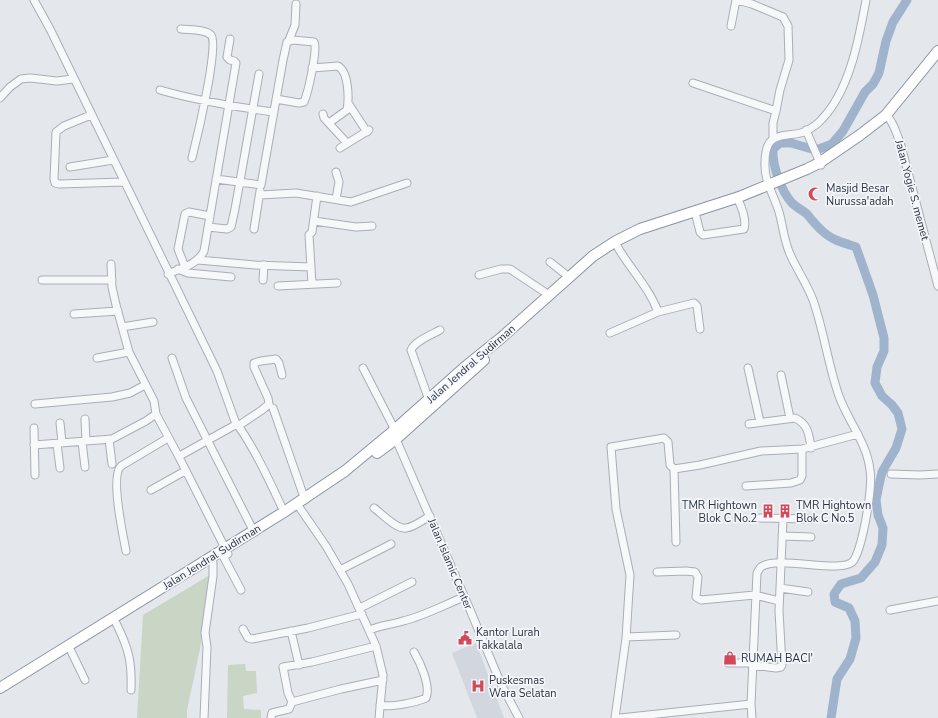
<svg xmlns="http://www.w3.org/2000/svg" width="938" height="718" font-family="'Nunito Sans',sans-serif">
<rect width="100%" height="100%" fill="#e4e7ec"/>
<path fill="#d2d6de" d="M476 643 504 718H477L452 653Z"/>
<path fill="#c9d6c5" d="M210 575 200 649 187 710V718H137L143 615Z
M245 664 246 671H256L257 693 243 696 244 709 261 710V718H227L228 665Z"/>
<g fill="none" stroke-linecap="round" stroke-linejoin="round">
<path stroke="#9fb4cc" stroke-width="9" d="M831 718 837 679 850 659 856 638 855 621 849 608 835 602 834 594 841 584 861 578 875 562 882 545 883 528 878 515 876 500 879 485 882 472 896 448 902 429 898 413 892 405 882 396 875 383 877 367 884 351V338L873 295 856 247C850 245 843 243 836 240 824 235 815 224 807 214 802 210 796 207 792 203 781 191 772 165 773 149L780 143H791L812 149H819L832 144 843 131 865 92 873 84 879 73 886 41 893 22 907 0"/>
<g stroke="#a9aeb7" stroke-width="9">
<path id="minor" d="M34 0 50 29 217 371 236 424
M737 0 752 4 783 17 788 26 789 60 780 90 776 111
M731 26 736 0
M181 29C189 30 205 29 211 35 220 43 196 142 192 158
M289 40 295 25 296 4
M312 68 338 66C349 72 349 99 347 110L329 123
M693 83 776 111 773 123V138
M160 90C198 101 236 107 274 112
M0 98 10 87 21 79 30 78 57 81 73 79
M348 103 367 132
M323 114 324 118 347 143
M91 115 64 126 56 132 54 179 55 183 59 184 124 182
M886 115C894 122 896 133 900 142L938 286
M806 130 821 165
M340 148 369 130
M70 167 113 160
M336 172 339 182 336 199
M216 179 261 185 283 60 287 42 293 40 314 42C318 49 308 93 304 102L299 103 276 99
M260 195 296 193 351 202 407 183
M696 216 700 232 703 235 744 229C747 220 741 205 737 198
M314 221 356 227 372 226
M208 227 227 229 231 227 235 209 259 74
M254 229 260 191
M198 260 255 265 311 267
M550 262 569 277
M111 264 112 287 116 305 129 352 154 401 156 414 179 457
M185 267 178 249 185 214 189 212 210 216
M178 269 188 273 231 277
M168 274C181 268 197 265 204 251L236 63 234 61 230 60 227 57 230 39
M479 275 501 269H510L549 295
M42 280H112
M263 280 264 265
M312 284 309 235 312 232 317 196
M278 286 337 283
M658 312 694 303 697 306 700 329
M74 314 118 311
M122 327 153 322
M610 333 658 312C649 287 630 269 617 246
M97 358 129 352
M172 358 186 398 254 532
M363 368 395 430
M748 368 760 422
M781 375 790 418
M429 400 411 350C415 341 431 335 440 330
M35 404 112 397 130 393 145 385
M273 408 305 500
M85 419 86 441
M60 423 62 443
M749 424 795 418C808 424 809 434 811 448
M238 426 262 410 269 404 268 398 254 367V363L261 361 276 359 279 363 282 375
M34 428 35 475
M395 437 468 605 501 684 519 718
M109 439 112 464
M82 442 85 467
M57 444 60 468
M34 445 112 439 146 421 156 414
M674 469 676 542
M891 474 920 475 938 474
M746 486 791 483 800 480 802 476V449
M151 490 185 471
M297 504 326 546 348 584 376 646 383 675 379 718
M374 508C381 513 397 530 406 528 414 527 423 520 430 516
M760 518 813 519
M782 536 811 537
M126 551C123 535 110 476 121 466L168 438
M228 554 179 457 183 454 237 424C255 449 271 484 284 512
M223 556 241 590
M340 570 391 544
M657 572 686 571 695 572 698 577 696 597 701 600 755 595 779 601
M780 588 808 592
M360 608 412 582
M890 610 938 601
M116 623C129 649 132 662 131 690
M243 629 248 638 252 639 308 628 362 614
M370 630C380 625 391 625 403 621 424 616 444 605 464 597
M291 631 299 665
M626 637 676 635
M71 651 85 680
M728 663H752
M752 665 776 668 781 667 782 665 779 611 783 519
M292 702 288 693 283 667 312 662 376 646
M380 705C391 708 417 702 426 698 431 686 420 662 414 652
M204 718 207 647 205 633 213 576V563
M271 718 272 713 289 709 292 702 341 689 383 680
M615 718 626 638 630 575 616 509 611 447 664 438 668 442 670 465 674 469 700 465 761 451 802 449 858 434
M620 718 751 704
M752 718 751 704 757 573C758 572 760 567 761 567 778 554 845 576 854 560 863 544 873 488 870 470 867 443 848 421 839 396 828 365 824 331 813 300 807 284 797 270 790 254 784 241 783 226 779 212 774 195 764 181 765 163 765 157 766 147 770 142 777 133 795 136 804 132 810 129 818 124 822 119 850 90 859 38 866 0"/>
</g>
<g stroke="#8b94a3" stroke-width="12">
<path id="highway" d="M377 453 396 439 484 360
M0 688 284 512 345 471 392 432 465 367 501 338 593 256 616 241 640 229 739 197 807 169 819 163 860 135 886 115 938 51"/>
</g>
<use href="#minor" stroke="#f7f8fa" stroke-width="7"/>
<use href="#highway" stroke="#fff" stroke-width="10"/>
</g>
<defs>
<g id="mosque-bare" transform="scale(1.08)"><path d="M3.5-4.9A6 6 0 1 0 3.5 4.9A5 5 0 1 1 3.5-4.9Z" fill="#d1495b" stroke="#f4f6f9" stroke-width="2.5" paint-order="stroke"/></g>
<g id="building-bare" transform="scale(1.08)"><path d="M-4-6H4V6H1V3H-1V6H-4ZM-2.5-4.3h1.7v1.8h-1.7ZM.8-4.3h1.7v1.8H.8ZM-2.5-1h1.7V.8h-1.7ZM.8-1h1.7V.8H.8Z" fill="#d1495b" stroke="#f4f6f9" stroke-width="2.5" paint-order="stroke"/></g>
<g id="civic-bare" transform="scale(1.08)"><path d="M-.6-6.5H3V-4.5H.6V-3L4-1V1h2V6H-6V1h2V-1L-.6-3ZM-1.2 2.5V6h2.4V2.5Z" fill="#d1495b" stroke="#f4f6f9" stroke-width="2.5" paint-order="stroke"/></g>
<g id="shop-bare" transform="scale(1.08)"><path d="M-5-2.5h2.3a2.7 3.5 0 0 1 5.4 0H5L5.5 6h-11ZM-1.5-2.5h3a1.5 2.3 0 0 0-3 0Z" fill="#d1495b" stroke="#f4f6f9" stroke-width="2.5" paint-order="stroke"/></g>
<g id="hospital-bare" transform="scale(1.08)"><path d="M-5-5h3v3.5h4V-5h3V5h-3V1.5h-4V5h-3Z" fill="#d1495b" stroke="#f4f6f9" stroke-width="2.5" paint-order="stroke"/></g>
</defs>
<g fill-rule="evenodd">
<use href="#mosque-bare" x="815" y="194"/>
<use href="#building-bare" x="768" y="511"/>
<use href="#building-bare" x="785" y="511"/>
<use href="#civic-bare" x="465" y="638"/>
<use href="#shop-bare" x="730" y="658"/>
<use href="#hospital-bare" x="478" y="686"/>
</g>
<g text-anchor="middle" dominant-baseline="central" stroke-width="3.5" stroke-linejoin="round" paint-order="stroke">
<g font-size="11" fill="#2b3445" stroke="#f4f6f9" text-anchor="start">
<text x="826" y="188">Masjid Besar<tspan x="826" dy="13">Nurussa'adah</tspan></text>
<text x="757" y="505" text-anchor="end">TMR Hightown<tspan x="757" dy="13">Blok C No.2</tspan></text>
<text x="796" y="505">TMR Hightown<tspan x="796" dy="13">Blok C No.5</tspan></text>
<text x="476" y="632">Kantor Lurah<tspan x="476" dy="13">Takkalala</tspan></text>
<text x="741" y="658">RUMAH BACI'</text>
<text x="489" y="680">Puskesmas<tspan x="489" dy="13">Wara Selatan</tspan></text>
</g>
<g font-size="11" fill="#2b3445" stroke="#f4f6f9">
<text transform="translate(912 190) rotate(75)">Jalan Yogie S. memet</text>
<text transform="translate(471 364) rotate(-41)">Jalan Jendral Sudirman</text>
<text transform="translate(212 557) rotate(-32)">Jalan Jendral Sudirman</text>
<text transform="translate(450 564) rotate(67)">Jalan Islamic Center</text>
</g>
</g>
</svg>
